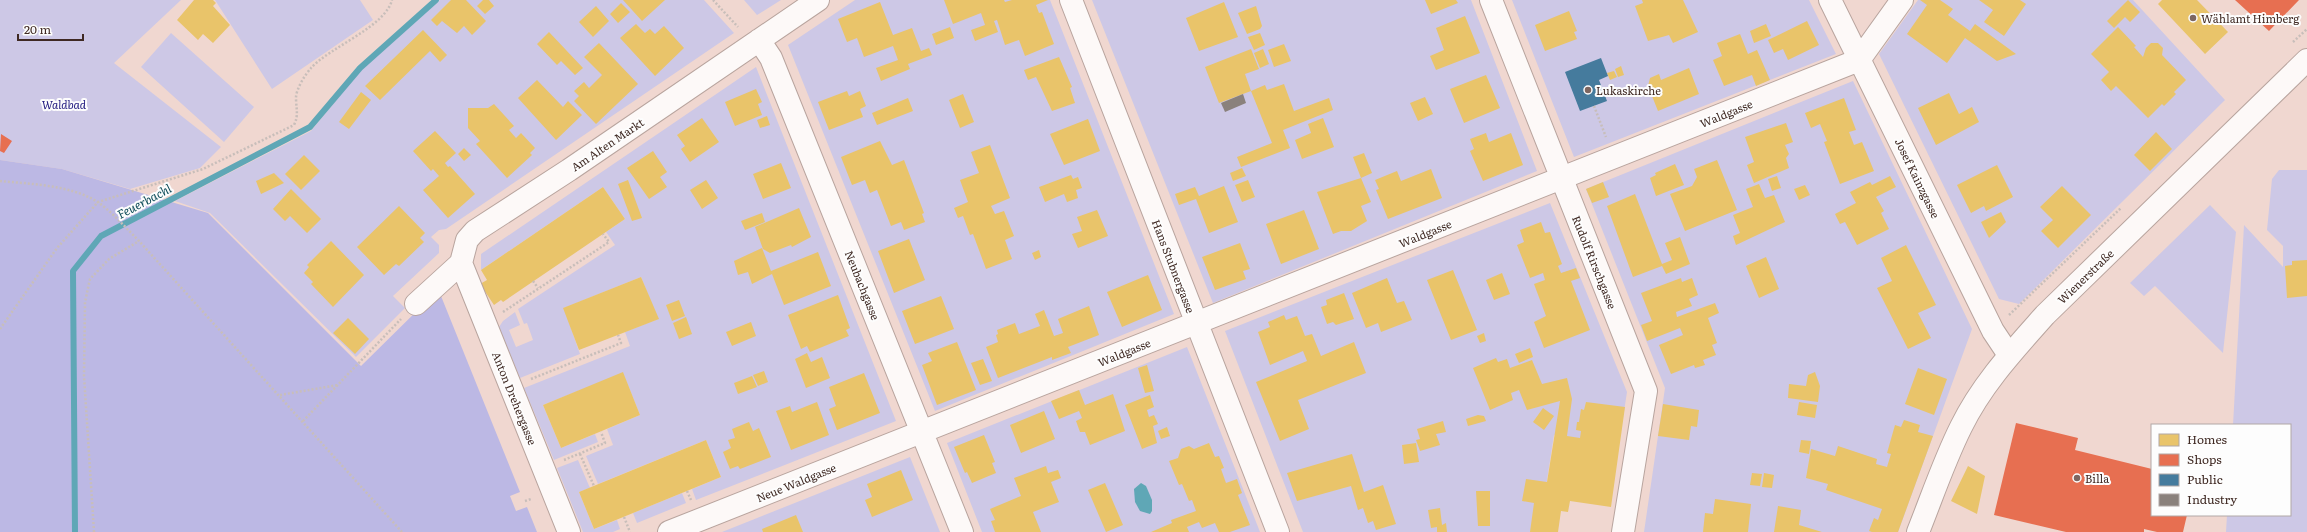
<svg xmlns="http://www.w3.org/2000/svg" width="2307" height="532" font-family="Literata,serif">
<rect width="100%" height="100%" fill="#f0d7d0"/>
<path fill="#cdc8e6" d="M0 0H181L114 63 221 147 200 168 130 189 62 169 0 160Z
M215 0H360L373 20 272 89Z
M440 0H704L734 33 446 229 439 230 431 237 439 245V253L393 296 405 308 356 357 210 213 175 201 311 131 361 70Z
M744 0H781L757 15Z
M855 0H1050L1174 314 935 411 788 45Z
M1092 0H1471L1537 171 1213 303Z
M1512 0H1809L1836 54 1574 157Z
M1918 0H2133L2225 100 2019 304 1999 299 1879 54Z
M171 33 254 107 224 142 141 67Z
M756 67 896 421 696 500 692 489 721 477 706 440 598 484 586 456 613 445 607 429 640 415 623 373 543 405 561 448 595 434 598 442 554 460 524 388 630 346 625 332 658 319 641 277 564 308 580 354 520 378 499 327 503 321 515 312 520 325 509 330 516 347 533 340 527 323 524 324 518 309 615 245 606 232 625 219 603 187 481 270V254Z
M1853 81 1972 329 1898 532H1644L1665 388 1586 189Z
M2279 170H2307V532H2226L2227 515H2290V425H2233L2244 225 2283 267V246L2267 230 2272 179Z
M1550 203 1627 392 1619 444 1554 435 1539 532H1303L1225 331Z
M2210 205 2236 232 2223 353 2155 286 2144 296 2130 283Z
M1187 347 1260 532H982L947 443Z
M910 457 940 532H722Z
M578 460 590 488 579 492 594 529 617 520 620 529 613 532H583L557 468Z
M682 493 686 503 637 523 633 513Z"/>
<path fill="#bcb8e4" d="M0 160 62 169 208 213 361 366 432 296H441L520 492 510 496 516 511 527 507 537 532H0Z"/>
<path fill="#5fa7b6" d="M1141 483 1146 486 1152 500V511L1150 514 1140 511 1135 502 1134 489Z"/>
<path fill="#e9c46a" d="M194 0H213L216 3 213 6 230 25 213 43 203 34 198 40 177 20Z
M451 0H466L486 21 472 35 464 26 457 33 442 21 437 26 431 20Z
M483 0H489L494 6 485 14 477 6Z
M623 0H665L642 21Z
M944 0H1004L1005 2 1012 0H1048L1036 5 1039 13 1042 12 1054 44 1025 56 1019 40 1005 45 997 20 994 21 998 32 975 41 971 30 985 25 981 13 953 24Z
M1425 0H1456L1458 3 1431 14Z
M1642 0H1683L1698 32 1673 43 1669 35 1648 41 1635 6 1643 3Z
M1920 0H1940L1953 9 1948 15 1970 31 1975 24 2016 54 1997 61 1965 38 1947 63 1907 34 1927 5Z
M1979 0H2020L2026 4 2004 36 1984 22 1993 10Z
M2128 0 2140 12 2130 22 2125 17 2114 28 2107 21Z
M2162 0H2197L2228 32 2205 54 2158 4Z
M880 2 893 35 912 28 921 51 929 48 932 55 908 64 910 69 881 81 876 68 898 60 893 46 864 57 857 38 847 42 838 19Z
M1224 2 1238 37 1199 51 1186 18Z
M621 3 630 12 618 23 610 14Z
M596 6 609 21 593 37 579 22Z
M1256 6 1262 26 1260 29 1247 34 1238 13Z
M1569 11 1577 31 1574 32 1577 39 1545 51 1535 25Z
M1465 16 1480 53 1436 70 1430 56 1444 50 1436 28Z
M1807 21 1819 45 1788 60 1783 49 1774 53 1768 40Z
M636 24 645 33 650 29 655 34 664 26 684 48 655 76 620 38Z
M1766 24 1771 36 1754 43 1750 31Z
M950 27 954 38 936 45 932 34Z
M2118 27 2136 46 2134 47 2143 57 2146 48 2151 43H2158L2163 48 2162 55 2186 80 2174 92 2176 94 2164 106 2162 104 2148 118 2116 86 2111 91 2101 80 2109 72 2091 54Z
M423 30 447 55 440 62 430 51 380 100 365 86Z
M549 32 583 68 575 75 561 61 557 65 537 44Z
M1260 33 1265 45 1254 50 1248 37Z
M1740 34 1748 54 1757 50 1770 80 1756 86 1752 75 1724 86 1713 60 1722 56 1717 43Z
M599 43 638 84 596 124 574 101 579 96 574 91 584 82 589 88 602 75 584 57Z
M1284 44 1291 61 1274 67 1268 50Z
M1251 49 1259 69 1245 74 1251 91 1265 85 1267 90 1284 84 1294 111 1329 98 1333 110 1283 130 1290 148 1241 167 1237 157 1272 143 1251 91 1219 103 1205 67Z
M1263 49 1269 64 1260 68 1254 53Z
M1059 57 1072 87 1070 88 1075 103 1052 111 1036 77 1028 80 1024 70Z
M1621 66 1624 75 1618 77 1615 69Z
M1689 68 1699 94 1658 111 1648 86 1650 78 1659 74 1661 80Z
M1614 71 1617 77 1610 80 1607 73Z
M1486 75 1500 108 1464 123 1450 89Z
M537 80 563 107 568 101 582 115 556 140 518 98Z
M756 89 762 102 758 104 762 115 735 126 725 102Z
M847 91 849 96 860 91 866 106 860 109 863 117 829 130 818 102Z
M361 92 371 100 349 129 339 122Z
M1949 93 1959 114 1972 107 1979 122 1936 145 1918 108Z
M963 94 974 122 960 128 949 100Z
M1425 97 1433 114 1418 121 1410 103Z
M908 98 913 111 877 125 872 113Z
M1844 98 1856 130 1849 132 1854 145 1862 142 1874 171 1840 184 1824 142 1827 141 1820 124 1811 128 1805 113Z
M494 104 514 126 509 130 516 138 521 133 535 148 530 153 532 155 507 178 476 144 480 141 468 128V108H488Z
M767 116 770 125 760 128 757 120Z
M702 118 719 142 690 162 681 149 685 146 677 135Z
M1323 118 1334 147 1302 159 1295 140 1311 133 1308 124Z
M1088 119 1100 151 1064 165 1050 134Z
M1786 123 1793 142 1785 145 1789 154 1786 158 1789 168 1754 183 1747 165 1754 162 1745 137Z
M435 131 456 153 445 163 448 167 450 166 475 194 448 218 423 190 439 176 433 169 431 171 413 151Z
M2156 132 2172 149 2150 171 2134 155Z
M1486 133 1489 142 1511 133 1523 165 1483 181 1470 151 1474 149 1470 139Z
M880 141 892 165 904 160 924 213 922 214 925 222 904 230 901 222 891 226 877 190 870 193 865 180 852 185 841 157Z
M990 145 1010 198 991 206 995 214 1004 211 1014 236 1005 240 1012 259 986 269 973 234 970 235 963 216 958 218 954 208 968 202 960 180 979 173 971 152Z
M464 148 471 155 464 161 458 154Z
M653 151 667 172 660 177 667 187 649 199 627 168Z
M1364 153 1372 173 1361 178 1353 157Z
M304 155 320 171 301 190 285 174Z
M1717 160 1737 210 1685 231 1670 194 1692 186 1697 177 1694 169Z
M781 163 791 188 763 199 753 174Z
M1675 164 1684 185 1656 196 1650 178 1656 175 1655 173Z
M1997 165 2013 197 1986 211 1984 206 1971 213 1957 185Z
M1242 168 1246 176 1233 181 1230 173Z
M1431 169 1442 198 1388 219 1376 190 1379 189 1375 180 1397 171 1401 181Z
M274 173 284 183 261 194 256 181Z
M1071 175 1073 179 1078 177 1082 188 1076 190 1078 198 1067 202 1064 194 1045 202 1039 187Z
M1777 176 1781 188 1772 191 1768 179Z
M1890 176 1896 187 1876 197 1884 211 1881 213 1889 229 1857 245 1845 222 1840 224 1835 214 1856 203 1850 192 1870 182 1872 185Z
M1361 178 1371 202 1361 206 1367 221 1351 231H1341L1333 234 1317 192Z
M628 180 642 218 632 221 618 184Z
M706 180 718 198 702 209 690 190Z
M1248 180 1255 197 1242 202 1235 185Z
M1603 182 1609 197 1592 203 1586 189Z
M1759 184 1765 198 1774 195 1785 222 1736 245 1733 236 1740 233 1733 215 1753 207 1746 189Z
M1805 185 1810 195 1799 200 1794 189Z
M1224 186 1238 222 1209 233 1196 199 1179 205 1175 194 1195 187 1199 196Z
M2062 186 2091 215 2058 248 2041 231 2053 220 2040 207Z
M603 187 625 219 503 302 501 300 494 305 480 284 487 280 481 270Z
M291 189 321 219 307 233 290 216 285 221 273 209Z
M1635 194 1662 264 1672 260 1665 243 1680 237 1690 264 1666 274 1662 266 1633 277 1607 206Z
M399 206 425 233 420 238 424 242 399 266 396 264 384 275 357 247Z
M799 208 811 237 792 247 791 245 770 253 763 249 755 227Z
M1097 210 1108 236 1078 248 1072 234 1082 231 1077 217Z
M1304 210 1319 249 1281 264 1266 224Z
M2001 212 2006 222 1989 238 1981 222Z
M762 213 765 222 745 230 741 221Z
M1541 222 1545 233 1550 232 1562 264 1558 266 1561 273 1576 268 1580 278 1571 281 1590 330 1544 348 1534 322 1546 316 1534 284 1545 280 1543 273 1530 278 1517 245 1524 242 1520 230Z
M909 239 925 280 894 293 878 251Z
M331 241 364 275 333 307 311 284 313 282 304 273 309 267 307 265Z
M1240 243 1250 269 1243 271 1246 279 1215 290 1202 257Z
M1906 245 1936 305 1918 313 1931 338 1908 349 1877 288 1892 281 1881 258Z
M762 248 771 271 818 252 831 286 784 305 772 274 752 284 748 272 738 275 734 261Z
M1039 250 1041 257 1035 260 1032 253Z
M1766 257 1779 289 1759 298 1746 266Z
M2307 260V296L2287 298 2285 266 2292 265V261Z
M1453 270 1477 330 1451 340 1427 280Z
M1502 273 1510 294 1494 300 1486 280Z
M1148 275 1162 310 1122 327 1107 292Z
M641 277 659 319 579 350 563 308Z
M1387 278 1397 303 1404 301 1412 320 1381 332 1378 323 1366 328 1352 293Z
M1681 278 1682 282 1692 278 1698 295 1689 299 1692 306 1676 312 1677 317 1715 303 1719 313 1708 318 1717 343 1712 345 1716 355 1703 360 1705 365 1695 368 1694 365 1671 374 1659 345 1683 335 1680 328 1647 341 1641 325 1652 321 1641 293Z
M1344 293 1354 319 1336 325 1333 322 1327 324 1321 307 1327 305 1326 300Z
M838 295 850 328 846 330 849 336 810 352 807 346 801 349 788 315Z
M941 296 954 329 915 344 902 311Z
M679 300 685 316 672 321 666 305Z
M1089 306 1099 335 1068 347 1071 353 1052 360V357L998 378 986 347 998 342 996 335 998 334 997 330 1015 323 1019 334 1040 326 1035 314 1044 310 1054 336 1063 333 1058 319Z
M1284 315 1286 320 1297 316 1305 336 1312 334 1321 356 1354 342 1366 373 1298 400 1309 429 1280 441 1256 382 1307 361 1303 351 1270 365 1258 332 1270 327 1268 322Z
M686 317 692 334 679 339 673 323Z
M348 318 369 339 355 354 333 333Z
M751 322 756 336 732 346 726 332Z
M1484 333 1486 341 1480 343 1477 336Z
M957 342 976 390 937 405 922 365 932 361 928 353Z
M1530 348 1533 357 1519 363 1515 354Z
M807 353 811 362 822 357 830 378 806 388 795 359Z
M1496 358 1498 362 1507 359 1510 368 1532 360 1542 384 1567 378 1572 399 1567 436 1580 438 1581 431 1576 430 1577 422H1579L1581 409 1584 410 1586 402 1625 407 1611 507 1570 501 1568 512 1561 511 1558 532H1530L1534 503 1522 501 1526 479 1547 482 1560 401 1527 410 1519 390 1511 393 1513 400 1490 410 1473 368Z
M983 359 992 381 980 385 971 363Z
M1147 365 1154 391 1145 393 1138 368Z
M1918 368 1947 379 1934 415 1905 404Z
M764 371 768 382 758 386 753 375Z
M623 372 640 415 561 448 543 405Z
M1815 372 1820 386 1818 402 1788 398 1789 384 1806 386 1808 375Z
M864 373 880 413 837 430 829 409 836 406 829 387Z
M752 376 757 387 738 394 734 383Z
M1079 390 1085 405 1113 394 1125 431 1090 445 1085 432H1080L1076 421 1082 418 1079 411 1059 419 1051 401Z
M1150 395 1154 407 1147 410 1149 417 1154 415 1158 424 1153 426 1157 443 1142 449 1125 405Z
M817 402 829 435 791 450 776 411 790 406 792 412Z
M1799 402 1817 405 1815 418 1797 415Z
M1663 404 1699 410 1697 427 1691 426 1689 440 1658 436Z
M1543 408 1554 416 1544 430 1533 422Z
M1044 411 1055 439 1021 453 1010 425Z
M1478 415 1484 416 1486 421 1468 426 1466 419Z
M1904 420 1920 425 1918 432 1933 436 1898 532H1872L1869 531 1874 518 1878 520 1882 509 1826 490 1828 484 1806 478 1811 449 1835 456 1838 446 1877 459 1876 464 1887 467 1891 454 1887 453 1895 425 1901 427Z
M1443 421 1446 432 1436 434 1440 445 1420 451 1416 440 1420 439 1417 429Z
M749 422 753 431 759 428 771 457 740 469 738 466 730 469 723 452 731 448 728 440 735 438 732 429Z
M1167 427 1170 436 1161 439 1158 431Z
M984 435 995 462 992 463 996 473 972 483 967 472 965 473 954 447Z
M706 440 721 477 594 529 579 492Z
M1801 440 1811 441 1809 454 1799 452Z
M1209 443 1215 457 1219 456 1224 468 1221 469 1226 483 1237 479 1242 493 1238 495 1250 525 1230 532H1219L1215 523 1202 528 1199 522 1187 527 1189 532H1151L1172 523 1171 520 1196 511 1192 500 1189 501 1182 484 1179 485 1169 461 1178 458 1181 449 1189 446 1194 449Z
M1416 443 1419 462 1404 464 1402 445Z
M1352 454 1364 492 1383 485 1396 524 1376 530 1373 521 1368 523 1363 508 1358 510 1351 486 1297 501 1287 473Z
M1046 466 1048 473 1058 470 1061 478 1051 482 1059 502 1033 512 1041 532H995L991 521 995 520 990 509 1021 496 1014 478Z
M1968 466 1985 476 1977 514 1951 501Z
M901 470 913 500 872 517 865 500 872 497 867 484Z
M1752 473 1762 474 1760 486 1750 485Z
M1764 473 1774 475 1772 488 1762 487Z
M1105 483 1123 525 1106 532 1088 490Z
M1476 491H1490V526H1478Z
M1715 499 1751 504 1748 532H1703L1705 513 1713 514Z
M1778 506 1801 510 1799 525 1822 532H1774Z
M1440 508 1442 525 1446 523 1447 532H1437V527L1431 528 1428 510Z
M796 515 803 532H763L762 529Z"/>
<path fill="#e76f51" d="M2235 0H2299L2269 31Z
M1 134 12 141 4 153 0 151Z
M2016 423 2078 438 2075 450 2152 469V515H2187L2183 532H2157L2144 529V532H2066L1994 515Z"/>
<path fill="#457b9d" d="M1601 58 1608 76 1599 80 1607 101 1580 111 1565 72Z"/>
<path fill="#8a817c" d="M1243 94 1246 103 1225 112 1221 103Z"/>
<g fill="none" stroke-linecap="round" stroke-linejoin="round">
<path stroke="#5fa7b6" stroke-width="6" d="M75 532 73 271 101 236 310 127 360 68 436 0"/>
<g stroke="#b8a49e" stroke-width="24">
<path id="street" d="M1071 0 1278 532
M1491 0 1646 391 1623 532
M1830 0 1993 331 2009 355
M759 40 771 58 962 532
M461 263 569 532
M416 304 461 263 467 240 475 231 569 170 818 0
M669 532 1859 60 1902 0"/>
</g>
<g stroke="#b8a49e" stroke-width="24">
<path id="secondary" d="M1918 532C1932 497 1944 461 1961 427 1982 384 2014 350 2045 315L2307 60"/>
</g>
<path stroke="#c8beba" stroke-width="2.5" stroke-dasharray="2 2" stroke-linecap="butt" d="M713 0 738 27
M2293 42 2307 29
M1594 106 1606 137
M0 181C30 184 73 185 99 203 113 213 126 228 139 241L402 532
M533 281 538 288
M503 312 609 242 603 234
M2009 315 2121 208
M0 329 57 248 98 202 203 169 294 125C299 115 296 108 296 98 296 89 305 75 311 68 330 47 385 27 392 0
M531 379 621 343 618 335
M280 395 338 385
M303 421 401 319
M580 454 594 486
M564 460 605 443 601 432
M687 491 691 500
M525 501 531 499
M624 517 630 532
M94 532 84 376 85 302 90 279 109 259 139 241"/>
<use href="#street" stroke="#fdf9f8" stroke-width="22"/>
<use href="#secondary" stroke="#fdf9f8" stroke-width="22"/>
</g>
<g fill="#7d6660" stroke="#fdfdfd" stroke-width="1.5">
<circle cx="2193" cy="18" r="4"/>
<circle cx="1588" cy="90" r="4"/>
<circle cx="2077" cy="478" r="4"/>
</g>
<g text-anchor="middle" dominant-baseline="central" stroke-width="4" stroke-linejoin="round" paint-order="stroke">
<g font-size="11" fill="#3f2923" stroke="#fdfdfd" text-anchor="start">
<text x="2201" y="18">Wählamt Himberg</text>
<text x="1596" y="90">Lukaskirche</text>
<text x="2085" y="478">Billa</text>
</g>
<g font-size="11" font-style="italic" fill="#272083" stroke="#fdfdfd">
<text x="64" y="104">Waldbad</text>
</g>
<g font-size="11" fill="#3f2923" stroke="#fdfdfd">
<text transform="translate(1726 113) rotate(-22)">Waldgasse</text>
<text transform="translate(607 144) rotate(-34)">Am Alten Markt</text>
<text transform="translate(1918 178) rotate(64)">Josef Kainzgasse</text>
<text transform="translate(1425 233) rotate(-22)">Waldgasse</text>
<text transform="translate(1595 262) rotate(68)">Rudolf Rirschgasse</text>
<text transform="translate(1174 266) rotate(69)">Hans Stubnergasse</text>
<text transform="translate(2085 276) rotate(-44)">Wienerstraße</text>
<text transform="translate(863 285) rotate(68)">Neubachgasse</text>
<text transform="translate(1124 352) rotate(-22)">Waldgasse</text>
<text transform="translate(515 398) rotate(68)">Anton Drehergasse</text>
<text transform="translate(796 482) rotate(-22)">Neue Waldgasse</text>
</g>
<g font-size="12" font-style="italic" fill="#0e4c59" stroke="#fdfdfd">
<text transform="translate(144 201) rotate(-28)">Feuerbachl</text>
</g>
</g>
<rect x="2151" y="424" width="140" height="92" fill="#fdfdfd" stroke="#b1a8a6"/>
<rect x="2159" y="434" width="20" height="12" fill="#e9c46a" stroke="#b1a8a6"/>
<text x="2187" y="444" font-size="12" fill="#3f2923">Homes</text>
<rect x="2159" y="454" width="20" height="12" fill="#e76f51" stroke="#b1a8a6"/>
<text x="2187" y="464" font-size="12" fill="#3f2923">Shops</text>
<rect x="2159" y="474" width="20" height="12" fill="#457b9d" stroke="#b1a8a6"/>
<text x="2187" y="484" font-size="12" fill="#3f2923">Public</text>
<rect x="2159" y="494" width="20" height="12" fill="#8a817c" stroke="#b1a8a6"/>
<text x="2187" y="504" font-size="12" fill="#3f2923">Industry</text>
<path d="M18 34v6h65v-6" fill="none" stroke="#3f2923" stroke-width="2"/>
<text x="24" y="34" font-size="12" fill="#3f2923" stroke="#fdfdfd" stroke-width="3" paint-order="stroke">20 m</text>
</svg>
